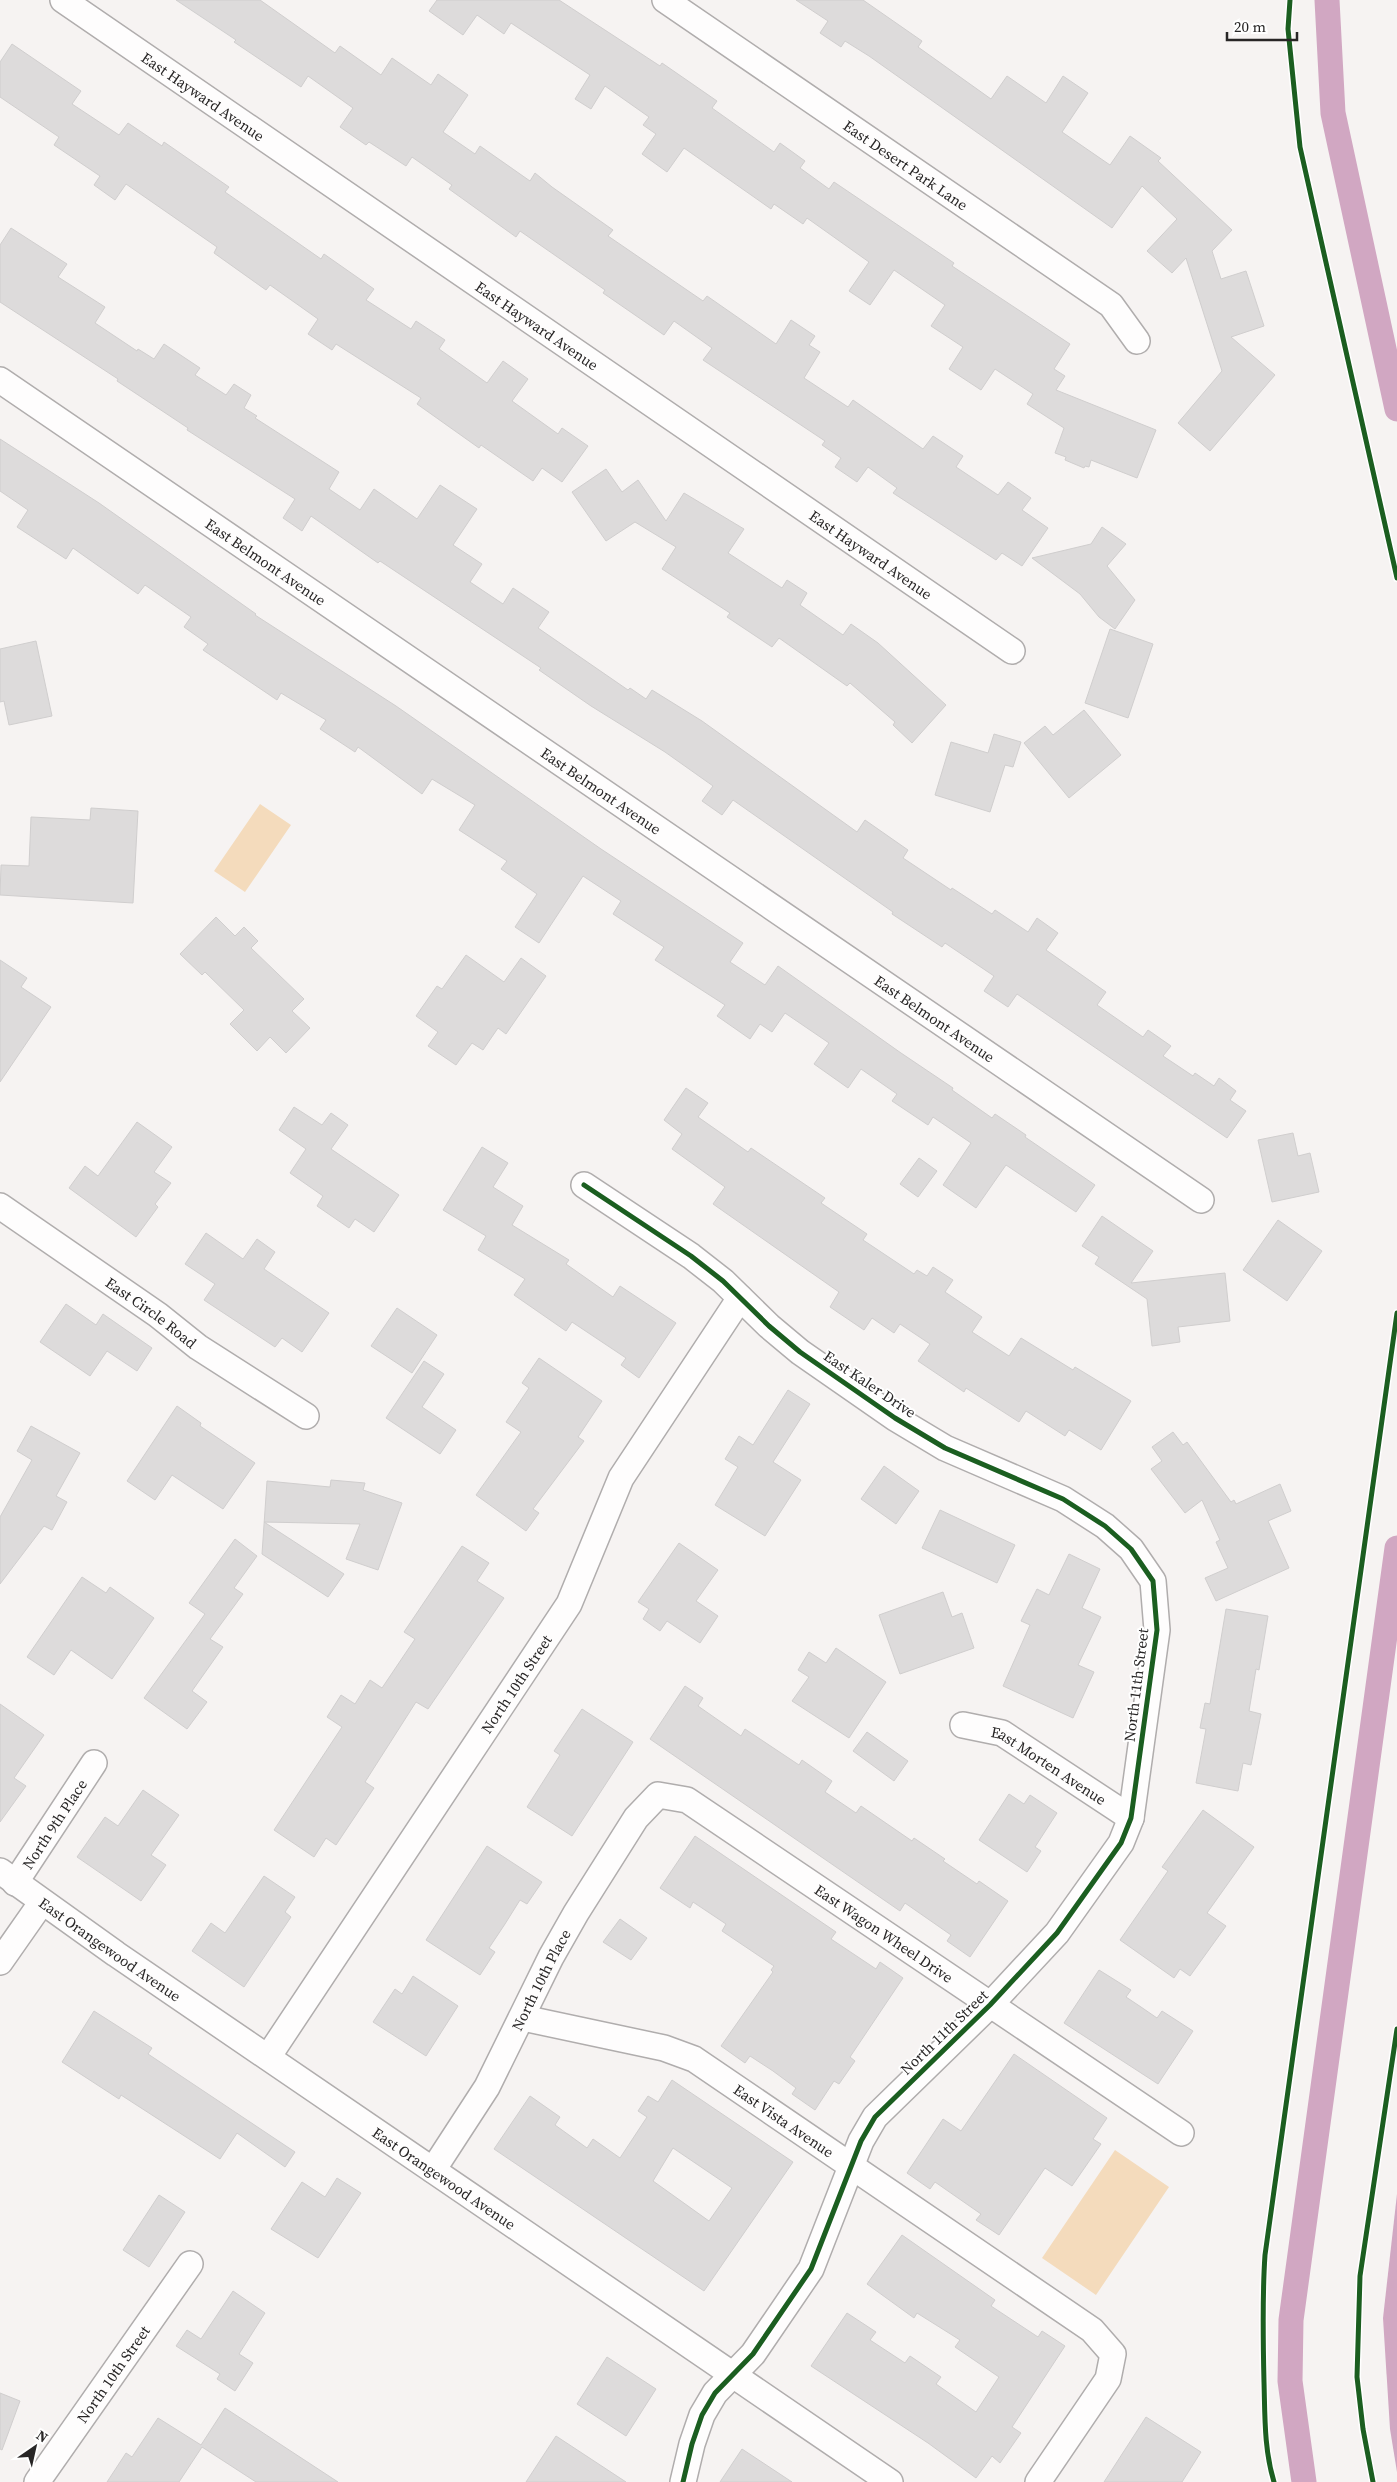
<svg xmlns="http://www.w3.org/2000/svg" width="1397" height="2482" font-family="'Source Serif 4',serif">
<rect width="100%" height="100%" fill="#f6f3f2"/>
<path fill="#f4dbbc" d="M260 804 291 825 245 892 214 871Z
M1115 2150 1169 2187 1096 2295 1042 2258Z"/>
<path fill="#d1a7c2" d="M1397 2194V2472L1390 2429 1383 2318Z"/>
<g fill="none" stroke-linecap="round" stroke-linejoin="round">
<path stroke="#d1a7c2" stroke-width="25" d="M1327 0 1333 113 1397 409
M1304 2482 1290 2381 1291 2320 1397 1548"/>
</g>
<path fill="#dddbdb" stroke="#d0cece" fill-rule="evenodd" d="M176 0H260L335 53 340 46 381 75 392 58 431 85 438 74 468 95 443 132 475 154 480 146 530 181 535 173 552 187 613 230 608 236 703 301 707 296 776 344 791 320 815 336 809 345 820 352 804 378 848 407 853 400 923 449 933 436 963 456 956 467 998 495 1008 482 1031 498 1022 510 1048 528 1022 566 1002 553 996 560 893 493 897 488 868 467 857 482 835 467 841 458 822 445 825 441 703 360 712 348 674 321 664 335 603 293 605 290 520 231 516 237 449 189 452 185 412 157 406 166 369 142 366 145 340 127 353 108 308 76 301 87 234 42 236 40Z
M437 0H559L660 66 662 63 717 101 712 108 774 152 780 143 805 161 800 168 829 189 834 182 954 263 952 266 1070 344 1054 369 1065 376 1056 390 1156 430 1137 478 1091 460 1089 467 1085 466 1084 468 1065 460 1066 457 1055 453 1064 428 1027 404 1033 394 995 369 981 390 949 369 963 347 931 326 945 305 894 270 870 305 849 291 869 262 807 218 803 224 774 204 771 209 684 148 667 172 642 154 656 134 643 125 649 117 605 86 591 109 575 99 590 75 511 23 504 34 477 15 463 35 429 11Z
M796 0H863L922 41 918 47 991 99 1007 76 1046 103 1063 76 1088 93 1062 132 1110 165 1130 136 1161 158 1158 161 1232 230 1212 251 1221 279 1246 271 1264 326 1231 337 1275 375 1210 451 1178 423 1222 371 1186 258 1172 273 1147 251 1177 219 1142 186 1112 228 869 56 845 41 841 47 820 33 828 21Z
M12 44 81 91 72 104 119 135 128 123 162 146 164 142 229 187 225 192 321 259 324 254 374 289 366 300 411 329 416 321 445 340 439 349 487 383 503 361 528 379 512 401 558 434 562 428 588 446 562 482 542 468 533 481 481 445 479 448 417 404 421 398 336 344 332 350 308 334 318 319 270 285 266 290 214 253 217 247 126 184 115 200 94 185 100 176 54 145 59 137 0 97V62Z
M11 228 67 264 58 277 105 307 95 323 137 351 138 349 154 359 164 344 200 368 195 375 226 395 234 384 251 395 244 408 257 416 255 418 339 472 329 489 360 510 374 489 417 519 440 485 477 509 453 545 482 564 470 582 503 604 513 588 549 612 538 628 628 690 630 688 646 699 652 690 702 721 857 832 865 820 908 850 903 858 951 890 952 888 992 914 995 910 1028 932 1037 918 1058 933 1046 950 1106 992 1097 1005 1143 1037 1148 1030 1171 1046 1163 1056 1193 1076 1195 1073 1214 1086 1219 1078 1236 1091 1230 1100 1246 1111 1227 1138 1017 994 1008 1007 984 991 994 976 945 943 942 947 892 914 893 912 733 800 722 815 702 801 713 786 665 752 591 706 539 670 541 668 380 561 378 563 311 516 302 531 283 518 295 499 187 430 188 428 117 381 118 379 0 302V245Z
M0 439 99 503 256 614 255 615 396 706 601 849 743 943 730 962 765 985 778 966 901 1053 953 1088 952 1090 992 1118 995 1114 1026 1135 1025 1137 1095 1185 1076 1212 1006 1165 976 1208 943 1185 971 1143 933 1117 928 1125 892 1101 897 1094 861 1069 848 1088 814 1064 829 1043 785 1013 772 1032 760 1024 750 1039 717 1016 725 1005 655 960 664 947 613 914 621 901 583 876 539 943 515 927 537 894 501 869 507 861 459 830 475 805 432 779 422 794 358 747 355 752 320 729 326 720 281 693 277 700 203 650 208 644 184 627 191 617 145 585 138 594 73 548 66 559 17 527 28 510 0 491Z
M606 469 622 492 638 480 666 521 684 493 744 529 728 553 782 588 787 580 807 593 800 605 843 635 851 624 878 643 946 705 912 743 893 725 895 722 850 683 847 686 779 638 772 647 727 617 730 613 662 569 676 547 635 522 606 541 572 492Z
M1102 527 1126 544 1107 566 1135 600 1115 629 1099 617 1080 594 1032 558 1091 544Z
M1110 629 1153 644 1128 718 1085 703Z
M36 641 52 716 9 725 4 701 0 702V649Z
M1084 710 1121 755 1069 798 1024 743 1045 726 1053 735Z
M994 734 1021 742 1013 767 1005 765 990 812 935 795 951 742 988 753Z
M91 808 138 811 133 903 0 895 1 865 29 866 31 817 90 820Z
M216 917 235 936 244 927 258 941 251 948 304 999 292 1011 310 1028 286 1053 270 1037 257 1051 230 1024 244 1010 205 972 202 975 180 954Z
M466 955 504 982 521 958 546 976 506 1034 498 1028 483 1050 472 1043 456 1065 428 1046 438 1032 416 1016 437 986 442 989Z
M0 960 27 978 21 987 51 1007 0 1082Z
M686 1088 708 1103 698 1117 748 1152 751 1148 825 1198 821 1203 867 1234 863 1240 914 1274 917 1270 927 1276 933 1267 953 1280 945 1292 982 1317 972 1332 1009 1356 1021 1338 1073 1370 1075 1367 1131 1401 1101 1450 1069 1430 1065 1436 1026 1411 1019 1422 966 1388 964 1392 918 1361 930 1344 900 1324 894 1333 872 1318 864 1330 830 1307 839 1292 713 1204 725 1187 672 1149 682 1134 664 1120Z
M294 1107 322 1125 331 1113 348 1125 331 1149 399 1195 374 1232 355 1219 349 1228 317 1206 323 1196 290 1173 306 1149 279 1130Z
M137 1122 172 1147 154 1172 171 1183 155 1204 158 1207 136 1237 69 1188 85 1166 98 1176Z
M1293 1133 1298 1156 1310 1153 1319 1192 1272 1202 1258 1140Z
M482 1147 508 1163 493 1187 523 1206 512 1225 569 1260 566 1264 613 1297 620 1286 676 1323 639 1378 621 1365 626 1358 572 1322 566 1331 514 1295 525 1279 478 1250 486 1236 443 1210Z
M919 1158 937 1171 918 1197 900 1184Z
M1102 1216 1153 1251 1131 1283 1225 1273 1230 1321 1178 1327 1180 1342 1152 1346 1147 1299 1095 1264 1099 1257 1082 1246Z
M1278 1220 1322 1251 1287 1301 1243 1270Z
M206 1233 243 1259 257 1239 275 1252 264 1269 329 1313 302 1352 282 1338 275 1347 204 1300 215 1284 185 1264Z
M66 1304 96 1325 103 1314 152 1348 137 1371 107 1351 90 1376 40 1342Z
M397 1308 437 1335 412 1373 371 1346Z
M539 1358 602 1401 578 1437 584 1441 533 1509 539 1513 526 1531 476 1495 521 1432 506 1422 529 1388 522 1383Z
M424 1361 444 1374 422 1407 456 1430 440 1454 386 1418Z
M788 1390 810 1404 773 1462 801 1480 765 1536 715 1505 738 1467 725 1459 739 1436 753 1445Z
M177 1406 201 1423 200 1426 255 1463 223 1509 172 1475 155 1500 127 1481Z
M31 1426 80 1453 56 1496 67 1502 52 1530 44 1526 0 1584V1517L32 1460 17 1451Z
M1173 1432 1183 1445 1187 1442 1231 1502 1234 1500 1236 1504 1280 1484 1291 1511 1268 1521 1289 1568 1216 1601 1205 1578 1228 1568 1216 1542 1220 1540 1202 1500 1185 1513 1151 1469 1162 1461 1152 1447Z
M884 1466 919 1491 896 1524 861 1499Z
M331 1480 365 1483 363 1490 402 1503 378 1570 346 1559 360 1524 264 1522 344 1574 328 1597 262 1554 267 1481 330 1487Z
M940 1510 1015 1545 997 1583 922 1548Z
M235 1539 257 1556 234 1588 243 1594 210 1639 223 1647 192 1691 207 1702 187 1729 144 1698 205 1614 189 1603Z
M679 1543 718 1570 696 1601 718 1616 700 1643 667 1621 660 1631 643 1619 649 1609 638 1602Z
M462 1546 489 1563 477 1581 504 1598 428 1709 416 1702 365 1782 374 1788 336 1845 326 1838 314 1857 274 1830 342 1727 327 1717 341 1695 355 1704 370 1680 382 1688 415 1639 404 1632Z
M1069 1554 1100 1569 1082 1608 1101 1617 1078 1665 1094 1672 1073 1718 1003 1686 1030 1625 1021 1621 1037 1589 1049 1595Z
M82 1577 106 1593 110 1587 154 1618 112 1679 71 1650 54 1675 27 1657Z
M943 1592 952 1617 962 1613 974 1648 900 1674 879 1615Z
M1226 1609 1268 1616 1259 1670 1256 1669 1249 1711 1261 1714 1251 1765 1243 1763 1238 1791 1196 1783 1206 1729 1200 1728 1205 1703 1210 1704Z
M836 1648 886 1682 849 1738 792 1701 809 1677 798 1670 809 1652 826 1663Z
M685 1686 703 1698 698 1706 741 1736 745 1729 799 1765 802 1760 832 1781 825 1792 856 1813 861 1806 912 1841 914 1838 945 1859 943 1861 977 1884 979 1881 1008 1901 970 1957 947 1941 951 1935 905 1903 900 1911 650 1739Z
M0 1704 44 1735 14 1778 26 1786 0 1822Z
M582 1709 633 1742 572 1836 527 1807 560 1755 554 1751Z
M867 1732 908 1761 894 1781 853 1751Z
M143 1790 179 1815 151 1855 166 1865 141 1901 77 1857 105 1817 118 1826Z
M1009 1794 1024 1804 1030 1795 1057 1813 1035 1847 1041 1851 1027 1872 979 1840Z
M1203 1810 1254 1847 1207 1913 1226 1926 1190 1976 1180 1969 1174 1978 1120 1940 1168 1871 1162 1867Z
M695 1836 836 1932 831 1939 876 1969 880 1962 903 1978 850 2057 855 2061 839 2084 834 2081 815 2110 792 2094 796 2088 773 2071 750 2056 745 2063 721 2046 773 1972 771 1970 774 1966 722 1931 726 1924 693 1902 690 1908 660 1888Z
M487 1846 542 1882 527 1904 520 1900 505 1924 489 1948 495 1952 480 1975 426 1940Z
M264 1876 295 1897 285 1912 291 1917 244 1987 192 1951 211 1923 225 1933Z
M620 1919 647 1938 631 1960 603 1942Z
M1099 1970 1131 1990 1126 1997 1141 2007 1157 2018 1162 2011 1193 2031 1158 2084 1064 2023Z
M413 1976 458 2006 426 2056 373 2022 395 1989 402 1994Z
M94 2011 152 2048 148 2054 295 2152 285 2167 237 2133 220 2159 121 2095 119 2099 62 2062Z
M1014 2054 1107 2118 1093 2139 1101 2144 1072 2186 1045 2168 999 2235 976 2220 981 2214 935 2182 930 2189 907 2173 943 2119 961 2131Z
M672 2080 793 2162 704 2291 494 2149 530 2096 560 2117 555 2125 587 2148 593 2139 620 2158 647 2117 638 2111 648 2096 658 2102ZM673 2148 732 2188 709 2221 653 2181Z
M337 2178 361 2193 318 2258 271 2229 302 2182 325 2197Z
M159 2195 185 2212 149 2267 123 2250Z
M902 2235 995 2300 991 2306 1038 2337 1042 2331 1065 2346 1012 2427 1021 2433 1000 2463 992 2456 976 2478 928 2443 811 2366 847 2313 876 2332 870 2340 905 2363 910 2356 941 2377 936 2384 976 2412 999 2377 955 2347 960 2340 917 2313 914 2318 867 2284Z
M233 2291 265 2313 239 2354 253 2363 235 2391 217 2379 220 2374 176 2346 187 2330 201 2339Z
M607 2357 656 2389 626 2436 577 2404Z
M0 2393 20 2401 2 2450 0 2449Z
M225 2408 338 2482H256L202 2447 179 2482H107L126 2453 132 2457 158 2418 201 2445Z
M1146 2417 1201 2452 1182 2482H1104Z
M556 2436 626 2482H526Z
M742 2449 792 2482H720Z"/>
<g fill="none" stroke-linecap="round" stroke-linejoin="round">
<g stroke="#b0adad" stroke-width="28">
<g id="street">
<path id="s1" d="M63 0 1012 651"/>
<path id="s2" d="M665 0 1111 305 1137 341"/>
<path id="s3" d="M0 380 1201 1200"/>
<path d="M584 1185 691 1256 723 1281 769 1326 800 1352 895 1418 945 1448 1063 1499 1105 1526 1131 1549 1153 1581 1157 1630 1131 1818 1121 1843 1057 1933 990 2005 875 2117 861 2141 811 2269 753 2354 715 2393 702 2415 692 2444 683 2482"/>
<path id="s4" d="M0 1206 158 1315 198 1347 306 1416"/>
<path id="s5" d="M963 1725 1002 1733 1131 1818"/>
<path id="s6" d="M0 1871 116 1954 890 2482"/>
<path id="s7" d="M15 1883 94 1763"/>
<path d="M0 1962 42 1902"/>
<path id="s8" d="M523 2018 664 2048 694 2059 1092 2330 1113 2354 1108 2379 1038 2482"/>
<path id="s9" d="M268 2057 569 1604 621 1478 740 1298"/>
<path id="s10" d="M433 2170 487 2087 551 1957 576 1913 636 1818 658 1795 687 1800 1181 2133"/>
<path id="s11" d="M37 2482 190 2264"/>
</g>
</g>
<use href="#street" stroke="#fefdfd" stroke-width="25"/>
<g stroke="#fff" stroke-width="8">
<path id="cycleway" d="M1290 0 1288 29 1300 147 1397 578
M584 1185 691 1256 723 1281 769 1326 800 1352 895 1418 945 1448 1063 1499 1105 1526 1131 1549 1153 1581 1157 1630 1131 1818 1121 1843 1057 1933 990 2005 875 2117 861 2141 811 2269 753 2354 715 2393 702 2415 692 2444 683 2482
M1274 2482C1264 2449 1265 2416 1264 2382 1263 2340 1262 2298 1265 2255L1397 1313
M1373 2482 1363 2429 1357 2377 1360 2276 1397 2029"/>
</g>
<use href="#cycleway" stroke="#1b5e20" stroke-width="5"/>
</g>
<g text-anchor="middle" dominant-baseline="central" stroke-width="4" stroke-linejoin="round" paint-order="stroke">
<g font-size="15" fill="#282626" stroke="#fff">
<text stroke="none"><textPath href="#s1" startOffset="170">East Hayward Avenue</textPath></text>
<text stroke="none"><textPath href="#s2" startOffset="292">East Desert Park Lane</textPath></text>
<text stroke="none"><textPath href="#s1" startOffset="575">East Hayward Avenue</textPath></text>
<text stroke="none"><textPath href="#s1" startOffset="980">East Hayward Avenue</textPath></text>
<text stroke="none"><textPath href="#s3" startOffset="322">East Belmont Avenue</textPath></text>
<text stroke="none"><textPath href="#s3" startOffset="728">East Belmont Avenue</textPath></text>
<text stroke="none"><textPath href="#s3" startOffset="1132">East Belmont Avenue</textPath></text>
<text stroke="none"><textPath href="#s4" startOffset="185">East Circle Road</textPath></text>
<text transform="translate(870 1384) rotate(34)">East Kaler Drive</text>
<text stroke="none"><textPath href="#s9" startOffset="448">North 10th Street</textPath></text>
<text transform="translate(1136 1685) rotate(-83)">North 11th Street</text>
<text stroke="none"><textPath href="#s5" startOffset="96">East Morten Avenue</textPath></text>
<text stroke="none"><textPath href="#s7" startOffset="71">North 9th Place</textPath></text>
<text stroke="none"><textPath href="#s10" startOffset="706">East Wagon Wheel Drive</textPath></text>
<text stroke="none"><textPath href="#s6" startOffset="135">East Orangewood Avenue</textPath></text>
<text stroke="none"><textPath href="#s10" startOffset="219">North 10th Place</textPath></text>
<text transform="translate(944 2032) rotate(-44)">North 11th Street</text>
<text stroke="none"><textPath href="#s8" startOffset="285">East Vista Avenue</textPath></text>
<text stroke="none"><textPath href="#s6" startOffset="540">East Orangewood Avenue</textPath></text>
<text stroke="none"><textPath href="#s11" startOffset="132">North 10th Street</textPath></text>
</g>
</g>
<g transform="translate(35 2447) rotate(34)" stroke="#ffffff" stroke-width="4" paint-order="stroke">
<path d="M0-4L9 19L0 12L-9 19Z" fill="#282626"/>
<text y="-8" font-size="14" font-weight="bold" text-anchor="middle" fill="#282626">N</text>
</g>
<path d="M1227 32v8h70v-8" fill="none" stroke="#282626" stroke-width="2.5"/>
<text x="1234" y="32" font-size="15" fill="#282626" stroke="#ffffff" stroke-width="4" paint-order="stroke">20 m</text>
</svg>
